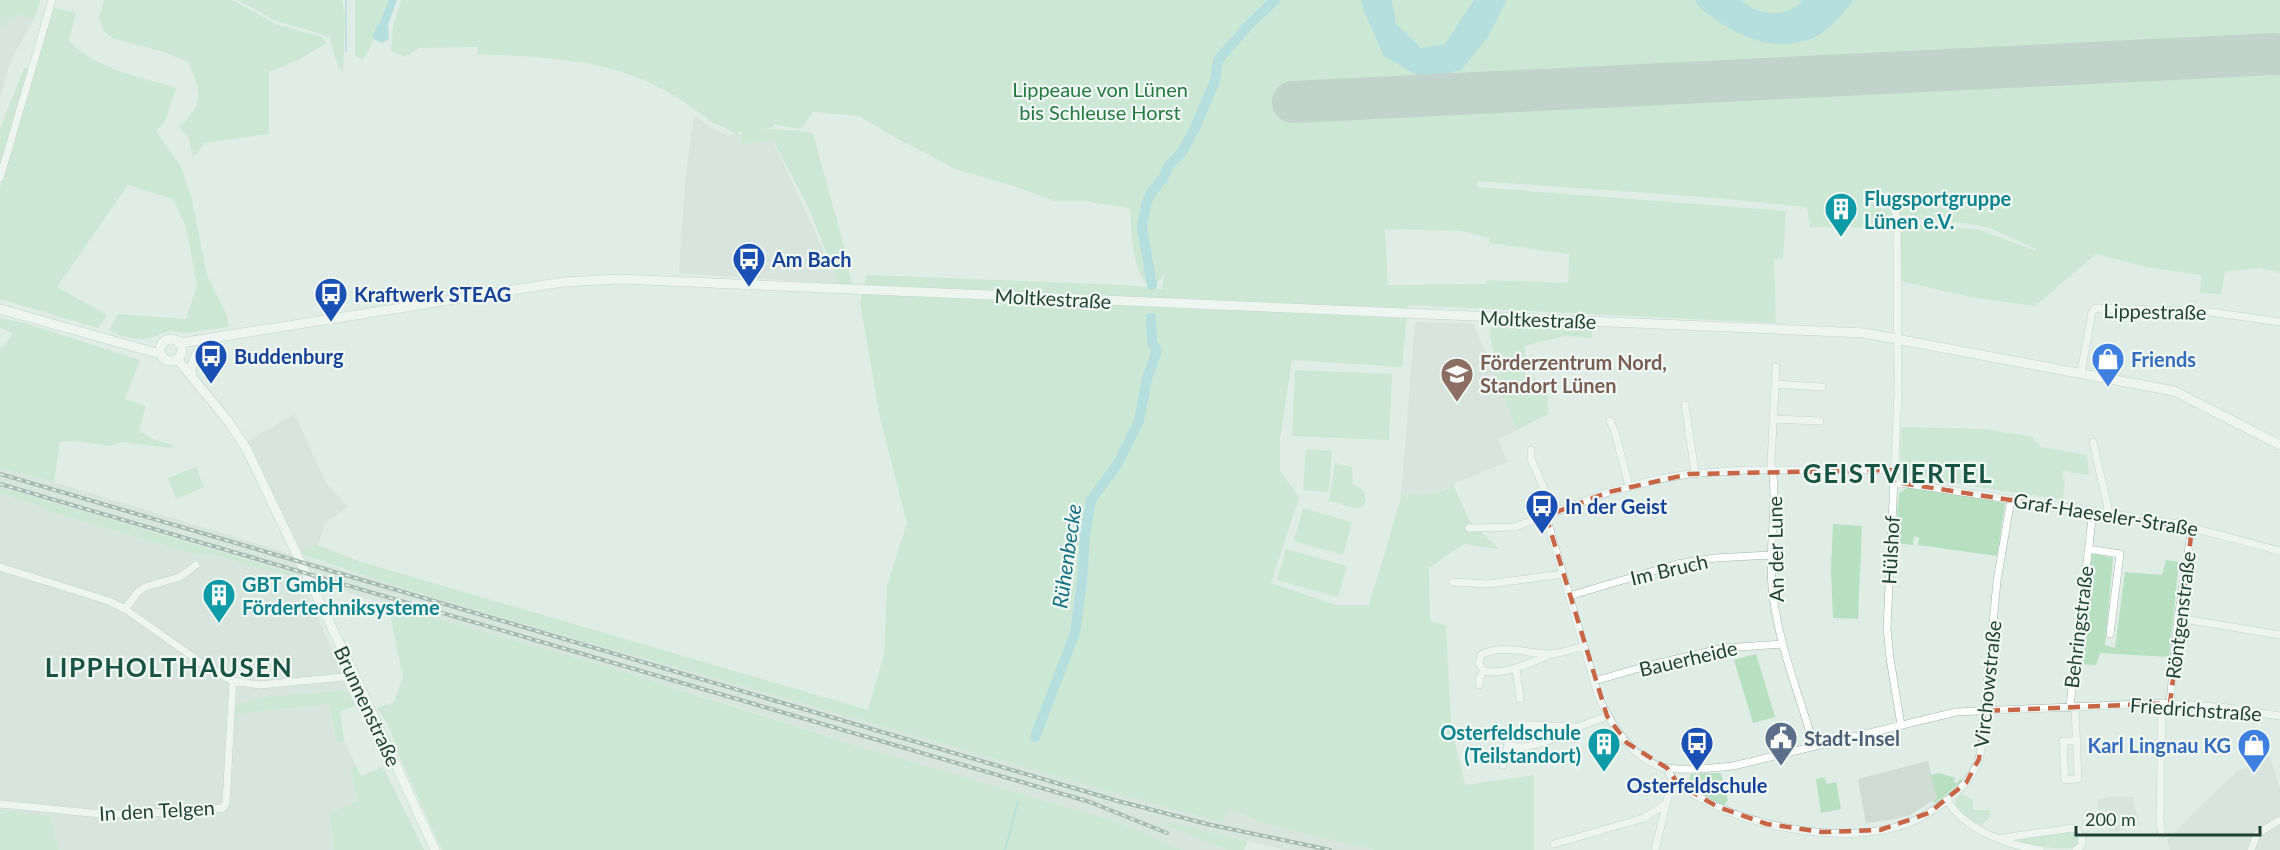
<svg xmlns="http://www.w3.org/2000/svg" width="2280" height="850" font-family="Lato,sans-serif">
<rect width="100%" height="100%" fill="#e0ece6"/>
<path fill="#cedcd5" d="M0 0H40L34 19 11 60 0 97Z
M694 116 712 128 726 135 772 132 773 141 839 284 679 273 686 171Z
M1415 322 1474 324 1517 430 1498 439 1507 462 1453 484 1437 493 1420 496 1401 494Z
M295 414 326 483 348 507 325 523 318 545 301 551 247 441Z
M0 468 54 482 354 573 865 721 1229 809 1259 822 1374 850H1285L1233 837 1166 825 1227 850H1182L1121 823 858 746 703 696 388 605 317 583 298 575 0 487Z
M0 493 37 505 50 512 198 555 210 554 300 579 338 662 347 690 266 697 235 705V714L329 704 336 742 344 741 355 765 350 767 359 801 330 812 334 850H59L51 816 0 810Z
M2270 756 2280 789V850H2170L2167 839 2237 771Z
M1928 761 1937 798 1910 815 1890 820 1866 823 1858 779Z
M2110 797H2133L2139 825 2116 832 2109 831V823L2098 822V799Z"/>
<path fill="#b6e0c0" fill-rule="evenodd" d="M0 0H40L34 19 17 14 0 28Z
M104 0H232L278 25 322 37 327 43 300 59 269 72V134L205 143 193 158 189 138 179 127C205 103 202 93 188 62L161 51 112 38 104 31 99 18Z
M238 0H342L345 18 343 72 337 64 330 37 274 20Z
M355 0H389L380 22 372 35 374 40 363 60 355 56Z
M401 0H2280V273L2261 268 2225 271 2221 294 2200 293 2201 275 2147 267 2096 254 2035 306 1976 298 1900 281V222L1980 230 2036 251V249L1990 228 1973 224 1913 219 1914 215 1891 217 1890 228 1810 227 1807 207 1705 197 1478 181 1477 187 1786 211 1783 259 1774 258 1776 323 1408 305 1402 367 1292 360 1280 439V471L1299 497 1271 583 1336 605H1369L1400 502 1401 494C1421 496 1437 497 1453 484L1469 520 1499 549 1464 544 1429 568 1430 621 1446 625 1451 724 1465 785 1534 775V850H1374L1259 822 1229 809 1222 822C1059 778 898 730 736 684 591 643 445 604 303 555L301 551 318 545 358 561 868 710 884 654 887 586 907 523 880 418 860 302 867 275 1125 285 1162 289 1164 274 1155 286 1147 285C1131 266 1132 233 1130 209L1087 201H1054L1014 186 958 170 896 138 859 116 813 112 801 129 773 124 774 127 764 129 804 131 813 134 843 242 852 284H839L810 211 773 140 741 144 742 131 736 135C730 128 720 127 712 122 696 110 680 98 662 89 606 58 539 57 477 54L478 47 419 48 405 57 391 51 393 27ZM1385 229 1461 231 1489 238V243L1569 254 1568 283 1487 280 1486 284 1388 285Z
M52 7 76 13 69 41C97 70 139 76 176 88L165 121 156 131 181 167 192 200 207 275 228 318V327L187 333 169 331 150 338 139 339 121 336 109 330 118 314 186 319 197 285 186 227 173 199 128 185 57 287 107 315 98 328 0 299V187Z
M24 68 29 70 0 167V129Z
M0 318 28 324 140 360 125 399 146 406 139 431 153 439 174 446 171 448 120 442 111 446 78 441 60 442 54 482 0 468V347L2 348 13 334 0 327Z
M1500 321 1591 327 1592 338 1565 336 1525 346 1526 376 1536 378 1539 388H1548V414L1517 430 1488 360 1494 356 1489 330Z
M1295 370 1392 374 1389 440 1292 436Z
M1901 427 1985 429 2034 437V442L2039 444 2040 447 2087 455 2089 475 2063 471 2062 479H2065L2063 500 1904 476 1900 470Z
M1306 449 1332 451 1329 492 1303 490Z
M1335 463 1352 467 1353 484 1364 491 1366 501 1362 507C1352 510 1340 503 1329 501Z
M196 467 204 487 176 499 168 478Z
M0 487 298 575 300 579 210 554 198 555 50 512 37 505 0 493Z
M1908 487 2005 503 1997 556 1918 545 1919 538 1914 536 1913 545 1895 543 1899 493Z
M1303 508 1352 522 1343 555 1294 541Z
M1833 524 1862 526 1858 619 1833 618 1831 570Z
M1286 549 1347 566 1338 597 1277 580Z
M2092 554 2113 558 2105 645 2115 648 2125 572 2162 575 2166 560 2179 562 2169 657 2100 653 2096 665 2079 664Z
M388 605 615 669 858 746 1121 823 1182 850H442L399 756 388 724 377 708 394 702 403 677Z
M1756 654 1775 717 1753 723 1734 660Z
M347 690 356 706 340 711 344 741 361 776 383 767 424 850H334L330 812 358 801 350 767 355 765 344 741 336 742 329 704 235 714V705L266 697Z
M1721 773 1728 800 1724 806 1688 786 1691 774Z
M1939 773 1955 778 1954 782 1958 783 1959 779 1963 780 1936 803 1932 801 1937 798 1931 775Z
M1824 777 1827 784 1836 782 1841 809 1821 813 1816 779Z
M1962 794 1973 800V810H1990V817L1981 825 1968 819 1956 807V799Z
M0 810 51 816 59 850H0Z
M1166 822 1248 841 1244 850H1227L1165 825Z
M2073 830 2081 840 2076 848C2057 850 2031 846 2012 840Z"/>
<path fill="#82ccd8" d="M389 0H397L388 25 389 39 383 43 375 40 372 35 380 22Z
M1361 0H1392L1396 24 1421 48 1445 44 1474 0H1507L1488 37 1461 70 1440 75H1416L1384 56 1364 11Z
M1695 0H1741C1755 16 1789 19 1803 0H1854C1845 10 1834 26 1822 33 1787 55 1745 41 1715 19 1707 13 1699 9 1695 0Z"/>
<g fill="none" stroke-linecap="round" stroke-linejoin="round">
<path stroke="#82ccd8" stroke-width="1.5" d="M346 51V0
M1005 850 1018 802"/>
<path stroke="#82ccd8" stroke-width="10" d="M1152 285 1142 228 1146 204 1151 193 1164 177 1168 166 1182 152 1194 130 1215 81 1218 60 1249 25 1275 0
M1035 737 1075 633 1082 582 1085 536 1091 500 1117 465 1139 421 1147 378 1157 351 1152 342 1151 318"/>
<path stroke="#9cb3ac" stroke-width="42" d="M1293 102 2275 54"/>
<g stroke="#a2b5ad" stroke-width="8">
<path id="street" d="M0 178 52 0
M1892 197 1897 219 1898 393 1887 628 1890 658 1901 725
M1776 367 1771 462C1779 503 1768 545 1772 586 1777 642 1799 693 1814 746
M2081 373 2092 312 2096 308 2210 312 2280 322
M1775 384 1822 387
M1685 405 1695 473
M1773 419 1820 421
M1610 421 1615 432 1629 486
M2093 442 2109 513
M1531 450V459L1554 512
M1894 482 2178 524 2280 551
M1546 516 1598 695C1610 724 1634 762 1667 768 1689 771 1712 768 1733 766L1956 712 2162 703 2228 708 2280 716
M1469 528 1515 527 1609 492 1659 479 1689 474 1745 470H1894
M2088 549 2120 554 2110 634
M0 567 109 601 125 609 210 669 233 681 259 685 355 676
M1453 582 1488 584 1563 574
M1569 596 1677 564 1715 558 1771 555
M125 609 138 592 145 587 180 577 196 565
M2178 618 2280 635
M1549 655C1530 663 1506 675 1484 671L1479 663 1481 655C1501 644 1526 653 1547 654 1558 655 1573 649 1584 646
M1516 668 1520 699
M1594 681 1647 666 1724 648 1782 644
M1479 685V679L1484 671
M2170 703 2178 618 2192 528
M2070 706 2093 511
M2075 706 2078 779 2065 780 2063 741H2077
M1578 727C1565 735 1515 758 1505 740L1508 731 1530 725 1578 727 1607 716
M1503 765 1508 745
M1667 768C1672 785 1689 791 1704 800 1756 829 1852 845 1909 823 1922 818 1934 810 1945 802 1962 789 1977 772 1981 751L1997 581 2011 499
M1947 800C1965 830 2007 845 2041 850
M0 804 101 814H137L223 808 226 803 233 681
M2162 834 2160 821 2162 703
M2002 838 2073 828 2077 830 2082 838 2081 846 2076 850
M1554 844 1644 818 1664 805
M1655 850 1672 780
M2251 850 2257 834 2280 820"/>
</g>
<g stroke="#9db9af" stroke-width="10">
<path id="secondary" d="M0 309 160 354
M160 350a11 11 0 1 1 22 0a11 11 0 1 1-22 0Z
M180 343 563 282 620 279 1864 333 2174 391 2280 445
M178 360 228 421 246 448 355 676 435 850
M192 377C189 359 200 350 211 338"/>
</g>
<use href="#street" stroke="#fff" stroke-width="7"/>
<use href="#secondary" stroke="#fff" stroke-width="9"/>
<g stroke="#597a71" stroke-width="4">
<path id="rail" d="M0 474 1118 801 1207 824 1330 850
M0 484 1090 802 1167 833"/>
</g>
<use href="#rail" stroke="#f1f9f4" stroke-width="1.5" stroke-dasharray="4.5" stroke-linecap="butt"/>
</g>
<path d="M0 0H2280V850H0ZM1894 470V482L2192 528 2170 703 1984 711 1979 759 1966 783 1929 813 1880 830 1822 832 1767 824 1718 807 1678 784 1667 768 1627 743 1607 716 1546 516 1609 492 1689 474Z" fill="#e0ece6" fill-opacity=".55" fill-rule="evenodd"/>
<path fill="none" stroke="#c76646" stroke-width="4.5" stroke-dasharray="12 8" stroke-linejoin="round" d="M1894 470V482L2192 528 2170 703 1984 711 1979 759 1966 783 1929 813 1880 830 1822 832 1767 824 1718 807 1678 784 1667 768 1627 743 1607 716 1546 516 1609 492 1689 474Z"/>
<defs>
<g id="building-pin" transform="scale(1.725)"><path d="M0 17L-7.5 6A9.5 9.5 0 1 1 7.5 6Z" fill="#0f9aa8" stroke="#f1f9f4"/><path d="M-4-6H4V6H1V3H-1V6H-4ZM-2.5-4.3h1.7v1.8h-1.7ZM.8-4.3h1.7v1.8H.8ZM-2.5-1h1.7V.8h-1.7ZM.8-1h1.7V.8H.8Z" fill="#fff"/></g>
<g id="bus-pin" transform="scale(1.725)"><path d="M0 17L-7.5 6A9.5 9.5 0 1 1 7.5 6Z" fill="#1a4fb4" stroke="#f1f9f4"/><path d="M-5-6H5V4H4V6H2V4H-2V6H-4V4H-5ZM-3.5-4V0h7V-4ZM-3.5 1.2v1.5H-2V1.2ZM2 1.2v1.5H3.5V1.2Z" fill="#fff"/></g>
<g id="shop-pin" transform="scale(1.725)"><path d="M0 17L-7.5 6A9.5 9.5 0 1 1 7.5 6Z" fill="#3f7fe0" stroke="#f1f9f4"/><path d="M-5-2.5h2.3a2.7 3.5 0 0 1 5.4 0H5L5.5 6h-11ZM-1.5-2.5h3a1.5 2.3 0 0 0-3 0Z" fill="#fff"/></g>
<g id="school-pin" transform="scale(1.725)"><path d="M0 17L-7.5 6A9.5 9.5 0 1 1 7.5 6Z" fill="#8d6e63" stroke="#f1f9f4"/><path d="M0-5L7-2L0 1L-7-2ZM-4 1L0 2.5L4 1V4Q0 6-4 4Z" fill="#fff"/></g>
<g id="civic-pin" transform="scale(1.725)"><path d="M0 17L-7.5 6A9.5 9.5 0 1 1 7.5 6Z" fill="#5c6f8a" stroke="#f1f9f4"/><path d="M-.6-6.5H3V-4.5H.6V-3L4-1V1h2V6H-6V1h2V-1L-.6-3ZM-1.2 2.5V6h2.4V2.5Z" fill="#fff"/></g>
</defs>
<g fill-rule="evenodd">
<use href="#building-pin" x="1841" y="209"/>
<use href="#bus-pin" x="749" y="259"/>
<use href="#bus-pin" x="331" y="294"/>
<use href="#bus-pin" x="211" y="356"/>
<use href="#shop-pin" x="2108" y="359"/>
<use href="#school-pin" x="1457" y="374"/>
<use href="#bus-pin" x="1542" y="506"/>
<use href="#building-pin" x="219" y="595"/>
<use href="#civic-pin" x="1781" y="738"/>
<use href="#bus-pin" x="1697" y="743"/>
<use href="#building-pin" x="1604" y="744"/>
<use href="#shop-pin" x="2254" y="745"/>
</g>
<g text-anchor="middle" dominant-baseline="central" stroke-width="4.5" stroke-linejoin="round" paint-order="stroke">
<g font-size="20" fill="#257a43" stroke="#f1f9f4">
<text x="1100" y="89">Lippeaue von Lünen<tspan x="1100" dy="23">bis Schleuse Horst</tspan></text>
</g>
<g font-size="20" font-weight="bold" fill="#0d838f" stroke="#f1f9f4" text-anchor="start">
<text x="1864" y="198">Flugsportgruppe<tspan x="1864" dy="23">Lünen e.V.</tspan></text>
<text x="242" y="584">GBT GmbH<tspan x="242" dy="23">Fördertechniksysteme</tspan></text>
<text x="1581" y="732" text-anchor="end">Osterfeldschule<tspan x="1581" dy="23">(Teilstandort)</tspan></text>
</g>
<g font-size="20" font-weight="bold" fill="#164399" stroke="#f1f9f4" text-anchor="start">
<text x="772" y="259">Am Bach</text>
<text x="354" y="294">Kraftwerk STEAG</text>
<text x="234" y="356">Buddenburg</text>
<text x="1565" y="506">In der Geist</text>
<text x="1697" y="785" text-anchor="middle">Osterfeldschule</text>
</g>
<g font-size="20" fill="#1f3f35" stroke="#f1f9f4">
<text transform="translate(1053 298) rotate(3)">Moltkestraße</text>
<text transform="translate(2155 311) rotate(1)">Lippestraße</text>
<text transform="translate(1538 319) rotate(2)">Moltkestraße</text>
<text transform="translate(2106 514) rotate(9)">Graf-Haeseler-Straße</text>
<text transform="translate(1775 549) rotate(-91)">An der Lune</text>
<text transform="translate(1890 550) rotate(-87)">Hülshof</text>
<text transform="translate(1669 569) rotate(-13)">Im Bruch</text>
<text transform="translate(2180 615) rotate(-83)">Röntgenstraße</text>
<text transform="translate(2078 627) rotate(-83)">Behringstraße</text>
<text transform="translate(1688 658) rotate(-13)">Bauerheide</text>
<text transform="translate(1987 684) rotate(-84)">Virchowstraße</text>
<text transform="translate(368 706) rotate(65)">Brunnenstraße</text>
<text transform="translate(2196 709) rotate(4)">Friedrichstraße</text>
<text transform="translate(157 810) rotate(-3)">In den Telgen</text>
</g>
<g font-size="20" font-weight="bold" fill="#366cbe" stroke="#f1f9f4" text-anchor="start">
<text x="2131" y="359">Friends</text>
<text x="2231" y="745" text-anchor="end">Karl Lingnau KG</text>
</g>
<g font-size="20" font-weight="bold" fill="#785e54" stroke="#f1f9f4" text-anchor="start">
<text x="1480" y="362">Förderzentrum Nord,<tspan x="1480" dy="23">Standort Lünen</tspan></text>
</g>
<g font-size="20" font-weight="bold" fill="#4e5e75" stroke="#f1f9f4" text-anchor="start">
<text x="1804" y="738">Stadt-Insel</text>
</g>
<g font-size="21" font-style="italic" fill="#137181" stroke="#f1f9f4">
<text transform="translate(1066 556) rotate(-82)">Rühenbecke</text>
</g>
<g font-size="26" font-weight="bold" letter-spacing="1.5" fill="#195343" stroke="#f1f9f4">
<text x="1898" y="473">GEISTVIERTEL</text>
<text x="169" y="667">LIPPHOLTHAUSEN</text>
</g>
</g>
<path d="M2076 826v9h184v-9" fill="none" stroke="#1f3f35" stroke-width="3"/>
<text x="2085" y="826" font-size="18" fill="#1f3f35" stroke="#f1f9f4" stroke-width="4.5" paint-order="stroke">200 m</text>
</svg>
